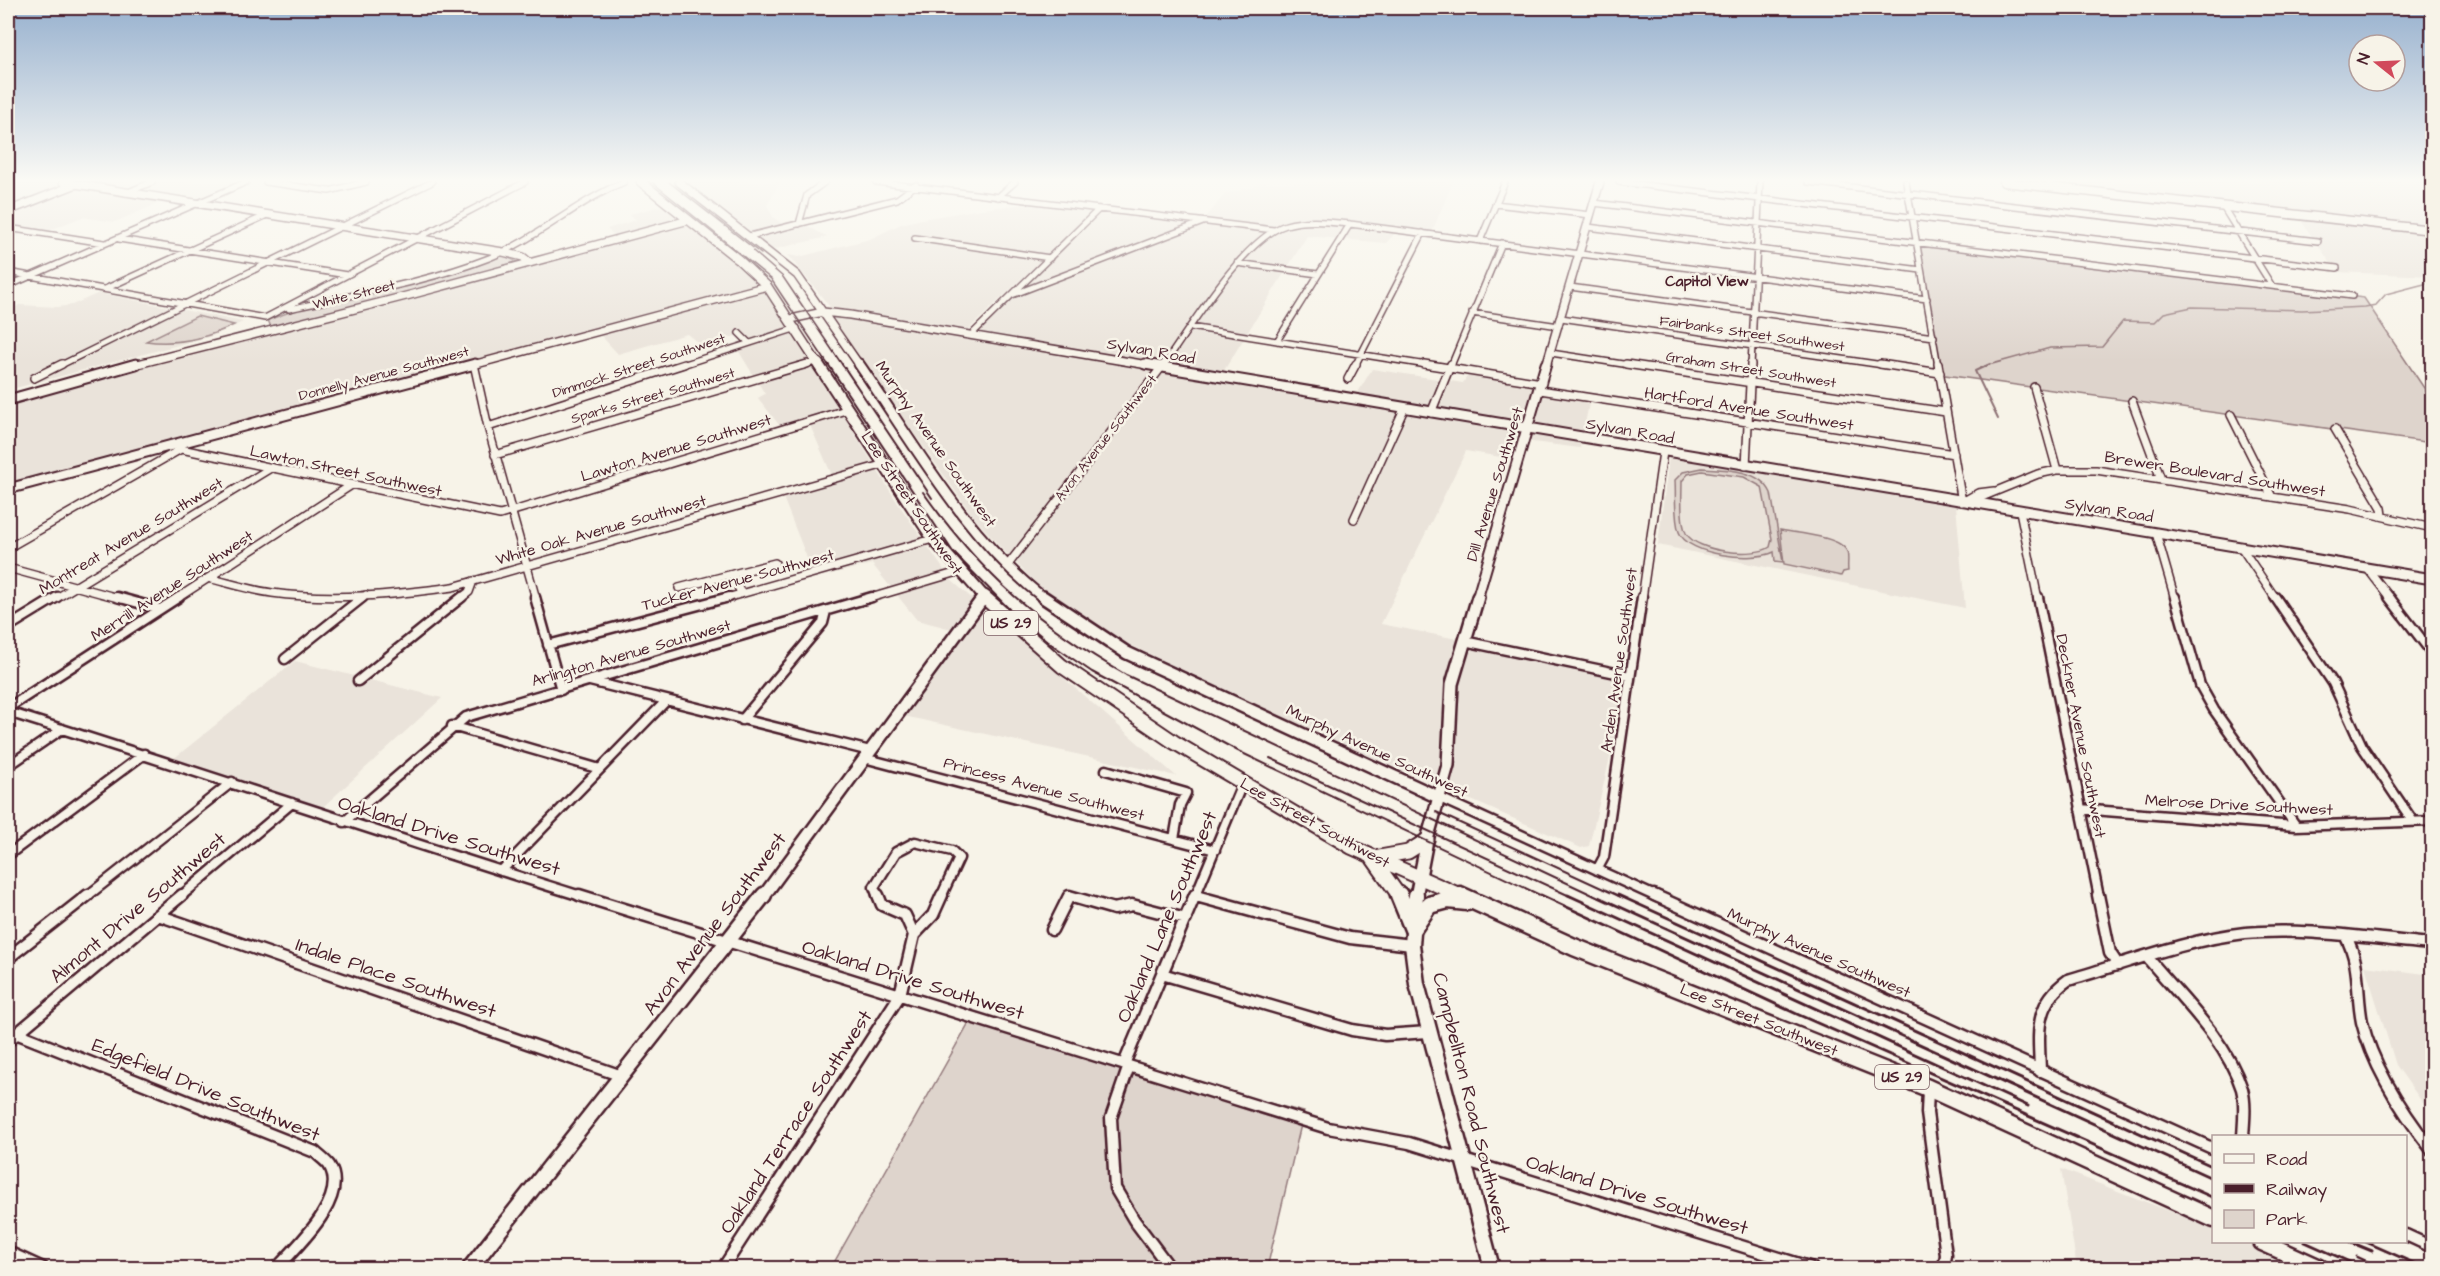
<svg xmlns="http://www.w3.org/2000/svg" width="2440" height="1276" font-family="'Architects Daughter',sans-serif">
<rect width="100%" height="100%" fill="#f7f3e8"/>
<filter id="ink" filterUnits="userSpaceOnUse"><feTurbulence type="fractalNoise" baseFrequency=".0167" numOctaves="2"/><feDisplacementMap in="SourceGraphic" scale="12" xChannelSelector="R" yChannelSelector="G"/><feConvolveMatrix kernelMatrix="1 2 1 2 8 2 1 2 1" color-interpolation-filters="sRGB"/></filter>
<g filter="url(#ink)">
<path fill="#eae3da" d="M8 182H248L195 205 166 200 115 222 82 217 38 235 25 233 8 240Z
M667 182H780L767 205 773 217 785 226 804 224 827 237 758 253Z
M1453 182 1431 234 1397 231 1386 243 1307 236 1220 377 1354 399 1372 369 1463 383 1469 373 1544 383 1542 391 1590 399 1580 448 1525 441 1518 460 1466 451 1381 624 1630 673 1589 846 1581 848 1283 718 1110 635 1040 587 1003 550 973 516 830 316 973 339 1056 256 945 241 1042 259 968 330 830 307 788 255 799 257 870 239 901 224 922 219 981 209 1037 203 1204 220 1225 194 1254 187 1260 183Z
M2081 182H2432V227L2086 187Z
M665 205 681 218 615 236 607 229 636 220 630 214Z
M2297 215 2432 230V276L2337 272Z
M685 224 737 265 764 291 789 328 746 343 739 335 702 346 687 334 618 354 595 329 8 487V403L234 341 425 295 535 262Z
M99 293 243 322 212 336 8 390V311L19 305 58 307 72 305Z
M792 333 897 502 951 580 1176 776 904 716 963 632 917 620 872 564 815 578 782 495 834 480 809 423 784 431 758 398 765 394 738 350Z
M1669 457 1956 505 1965 608 1658 545Z
M295 661 442 698 313 816 167 764Z
M2365 966 2432 975V1116L2396 1065Z
M2061 1169 2213 1228 2214 1242H2250L2320 1268H2077Z"/>
<path fill="#ded4cc" stroke="#947a7c" stroke-width="1.5" fill-rule="evenodd" d="M1919 242 2364 298 2432 400V443L1938 374Z
M501 254 517 262 409 293 271 327 268 320 295 310 437 276Z
M197 316 234 325C207 338 176 345 146 341Z
M1702 468C1724 469 1760 469 1771 493L1783 562 1775 561 1774 552C1754 562 1688 556 1679 532 1674 518 1676 496 1675 480L1683 472ZM1702 471 1744 477 1762 487 1772 539 1770 547C1754 558 1696 552 1686 533 1680 520 1682 495 1682 481L1688 474Z
M1780 530C1794 533 1842 536 1847 552 1849 557 1847 565 1848 571L1843 572 1841 576 1784 564Z
M971 1019 1117 1064 1304 1112 1267 1268H831Z"/>
<g fill="none" stroke-linecap="round" stroke-linejoin="round">
<path stroke="#8e7275" stroke-width="1.5" d="M1985 366 2050 348 2102 347 2123 321 2155 322 2164 313 2192 307 2302 310 2365 307 2376 305 2386 294 2432 282"/>
<path stroke="#8e7275" stroke-width="2" d="M1990 364 1975 371 1998 419"/>
<g stroke="#4a1f2b" stroke-width="8">
<path id="street-far3" d="M266 182 329 191 366 182
M876 182 1274 230
M1619 182 2337 268
M1808 182 2318 241
M1906 182 1938 366
M126 193 152 182
M998 197 1015 182
M1594 203 2352 296
M1495 204 1591 215
M2223 207 2272 286
M799 224 807 195 825 182
M1588 227 1921 270
M8 228 104 243
M750 236 897 199 916 185
M915 238 1050 258
M119 239 347 275
M1480 241 1505 182
M1237 263 1318 274
M8 272 265 318 525 182
M8 286 246 182
M1570 287 1934 337
M105 289 267 215
M1012 295 1203 222
M289 309C355 294 425 283 489 258 537 239 576 202 624 182
M1472 313 1559 326
M1561 318 1890 366
M1190 327 1433 366
M739 333 749 343
M971 335 1099 209
M1277 341 1350 224
M1551 353 1636 366
M59 366 432 182
M679 366 797 328
M802 366 818 361
M1163 366C1190 328 1244 238 1286 225 1306 219 1329 222 1350 224L1927 299
M1355 366 1423 233
M1451 366 1502 243
M1751 366 1760 182"/>
</g>
<g stroke="#4a1f2b" stroke-width="10">
<path id="street-far2" d="M474 364 488 427 536 599
M1424 364 1542 383
M1626 364 1946 412
M1880 364 1940 373
M1938 364 1962 502
M34 378 62 364
M1348 379 1356 364
M2034 387 2057 470
M1540 390 1954 454
M2132 401 2161 479
M1431 413 1451 364
M2231 415 2272 497
M488 427 684 364
M2335 429 2382 508 2383 515
M178 443 181 449 500 515 849 409
M495 455 807 364
M1746 466 1751 364
M1972 501 2038 474 2057 470H2096L2350 509 2432 528
M1962 502 1978 493 1994 491
M2020 511 2038 599
M1354 519 1404 409
M2156 533 2175 599
M2241 547 2276 599
M8 548 181 449
M1007 566 1164 364
M8 568 122 599
M2367 568 2391 599
M208 578C229 583 250 590 272 593 332 601 393 595 453 587L885 464
M679 588 733 574
M741 594 733 574 775 563
M55 599 269 469
M176 599 350 486
M361 599 366 595
M460 599 469 592 473 581
M723 599 933 539
M867 599 958 572
M1642 599 1663 452"/>
</g>
<g stroke="#4a1f2b" stroke-width="13">
<path id="street-far1" d="M117 597 160 609
M535 597 561 690
M2038 597 2099 897
M2175 597 2200 685 2214 710 2296 826
M2275 597 2333 683 2362 746 2412 820
M2389 597 2432 653
M8 627 57 597
M1464 641 1630 676
M548 645 729 597
M285 659 363 597
M358 681 462 597
M590 681 870 751
M8 708 179 597
M8 712C200 772 391 837 584 897
M742 720 823 623 826 611
M452 726 600 769
M864 758 1215 850
M8 766 62 729
M1106 770 1186 793 1180 805 1174 839
M1440 798 1657 897
M2080 809 2296 826 2432 821
M344 822 466 717 872 597
M8 855 144 754
M1597 870 1604 857 1642 597
M501 871 666 701
M86 897 232 782
M180 897 292 803
M878 897 874 887 896 852 915 842 952 851 959 858 941 897
M1069 897H1071
M1195 897 1242 784"/>
</g>
<g stroke="#4a1f2b" stroke-width="15">
<path id="street" d="M579 895 1328 1128 1409 1143 1812 1268
M878 895 882 905 905 915 914 935
M1654 895 2214 1149
M2098 895 2110 953 2118 965
M1196 896 1350 938 1412 945
M158 915 622 1076
M1052 930 1069 896 1114 909 1132 905 1186 919
M914 935 933 915 942 895
M2346 937C2361 964 2356 993 2362 1022 2373 1068 2403 1113 2432 1150
M2147 957C2180 997 2226 1039 2242 1089 2246 1104 2244 1121 2243 1136
M8 958 88 895
M1162 974 1352 1030 1385 1035 1428 1032
M16 1033 315 1152C319 1156 325 1160 329 1165 350 1198 297 1246 277 1268
M8 1041 182 895
M1124 1064 1195 895
M1129 1066 1111 1118 1115 1188 1134 1220 1170 1268
M2040 1071C2039 1033 2033 1005 2068 980 2123 964 2189 939 2245 933 2304 927 2372 939 2432 944
M1928 1089 1927 1113 1946 1255 1944 1268
M2406 1235 2432 1247
M8 1252 43 1268
M723 1268 900 995 914 935"/>
</g>
<g stroke="#4a1f2b" stroke-width="10">
<path id="secondary-far3" d="M63 182 503 252 523 257 529 262
M679 182 797 275 860 366
M8 211 74 185
M791 319 823 312 850 315 1154 366
M130 366 410 295 689 220
M469 366 767 286
M1546 366 1600 182"/>
</g>
<g stroke="#4a1f2b" stroke-width="13">
<path id="secondary-far2" d="M859 364C915 445 966 538 1045 599
M1145 364 2432 579
M8 400 136 364
M8 489 475 364
M1477 599 1546 364"/>
</g>
<g stroke="#4a1f2b" stroke-width="16">
<path id="secondary-far1" d="M1043 597 1127 653 1440 798
M763 897 983 598
M1416 897 1427 840 1448 765 1452 684 1478 597"/>
</g>
<g stroke="#4a1f2b" stroke-width="19">
<path id="secondary" d="M1416 895 1412 945 1417 984 1492 1268
M470 1268 764 895"/>
</g>
<g stroke="#4a1f2b" stroke-width="11">
<path id="primary-far3" d="M641 182 739 260 767 286 819 366
M2004 182 2432 230"/>
</g>
<g stroke="#4a1f2b" stroke-width="14">
<path id="primary-far2" d="M818 364 933 539 986 599"/>
</g>
<g stroke="#4a1f2b" stroke-width="17">
<path id="primary-far1" d="M984 597 1062 666 1174 742 1351 847 1464 897
M1374 858 1408 852 1427 840
M1373 859 1400 897"/>
</g>
<g stroke="#4a1f2b" stroke-width="21">
<path id="primary" d="M1399 895 1413 929
M1460 895 1574 947 1928 1088 2214 1219
M1413 929 1429 905 1448 900 1467 902
M2262 1242 2320 1268"/>
</g>
<use href="#street-far3" stroke="#f7f3e8" stroke-width="5"/>
<use href="#street-far2" stroke="#f7f3e8" stroke-width="7"/>
<use href="#street-far1" stroke="#f7f3e8" stroke-width="8"/>
<use href="#street" stroke="#f7f3e8" stroke-width="10"/>
<use href="#secondary-far3" stroke="#f7f3e8" stroke-width="7"/>
<use href="#secondary-far2" stroke="#f7f3e8" stroke-width="9"/>
<use href="#secondary-far1" stroke="#f7f3e8" stroke-width="11"/>
<use href="#secondary" stroke="#f7f3e8" stroke-width="14"/>
<use href="#primary-far3" stroke="#f7f3e8" stroke-width="8"/>
<use href="#primary-far2" stroke="#f7f3e8" stroke-width="10"/>
<use href="#primary-far1" stroke="#f7f3e8" stroke-width="13"/>
<use href="#primary" stroke="#f7f3e8" stroke-width="16"/>
<path stroke="#4a1f2b" stroke-width="1.5" d="M652 182 771 279 829 366
M669 182 761 254
M753 251 783 277 843 366"/>
<path stroke="#4a1f2b" stroke-width="2" d="M828 364 953 552 1009 609 1051 644 1092 672 1238 751 1544 897
M842 364 932 498
M923 492C982 575 1038 624 1126 675L1597 897
M1270 758 1572 897
M1436 812 1621 897"/>
<path stroke="#4a1f2b" stroke-width="3" d="M1541 895 1799 1015 2214 1198
M1568 895 2028 1106
M1594 895 2214 1179
M1618 895 2214 1167
M2305 1242 2363 1268
M2350 1242 2372 1251
M2366 1242 2425 1268
M2357 1257 2381 1268"/>
</g>
</g>
<linearGradient id="sky" x2="0" y2="1"><stop stop-color="#96b0ce"/><stop offset="0.5" stop-color="#fbfaf5"/><stop offset="1" stop-color="#fbfaf5" stop-opacity="0"/></linearGradient>
<rect width="2440" height="361" fill="url(#sky)"/>
<g text-anchor="middle" dominant-baseline="central" stroke-width="5" stroke-linejoin="round" paint-order="stroke">
<g font-size="14" fill="#4a1f2b" stroke="#f7f3e8">
<text transform="translate(354 295) rotate(-14)">White Street</text>
<text transform="translate(1752 334) rotate(8)">Fairbanks Street Southwest</text>
<text transform="translate(639 366) rotate(-18)">Dimmock Street Southwest</text>
<text transform="translate(1751 370) rotate(9)">Graham Street Southwest</text>
<text transform="translate(384 374) rotate(-15)">Donnelly Avenue Southwest</text>
<text transform="translate(653 396) rotate(-16)">Sparks Street Southwest</text>
<text transform="translate(1106 438) rotate(-52)">Avon Avenue Southwest</text>
</g>
<g font-size="15" font-weight="bold" fill="#4a1f2b" stroke="#f7f3e8">
<text x="1707" y="281">Capitol View</text>
</g>
<g fill="#f7f3e8" stroke="#7e5f64" stroke-width="1.5">
<rect x="984" y="611" width="54" height="24" rx="4.5"/>
<rect x="1875" y="1065" width="54" height="24" rx="4.5"/>
</g>
<g font-size="15" font-weight="bold" fill="#4a1f2b">
<text x="1011" y="623">US 29</text>
<text x="1902" y="1077">US 29</text>
</g>
<g font-size="16" fill="#4a1f2b" stroke="#f7f3e8">
<text transform="translate(1151 351) rotate(10)">Sylvan Road</text>
<text transform="translate(1749 409) rotate(9)">Hartford Avenue Southwest</text>
<text transform="translate(1630 431) rotate(10)">Sylvan Road</text>
<text transform="translate(936 444) rotate(55)">Murphy Avenue Southwest</text>
<text transform="translate(676 448) rotate(-17)">Lawton Avenue Southwest</text>
<text transform="translate(346 471) rotate(12)">Lawton Street Southwest</text>
<text transform="translate(2215 474) rotate(9)">Brewer Boulevard Southwest</text>
<text transform="translate(1495 484) rotate(-73)">Dill Avenue Southwest</text>
<text transform="translate(912 503) rotate(56)">Lee Street Southwest</text>
<text transform="translate(2109 510) rotate(9)">Sylvan Road</text>
<text transform="translate(601 530) rotate(-16)">White Oak Avenue Southwest</text>
<text transform="translate(131 536) rotate(-31)">Montreat Avenue Southwest</text>
<text transform="translate(738 580) rotate(-15)">Tucker Avenue Southwest</text>
<text transform="translate(172 586) rotate(-33)">Merrill Avenue Southwest</text>
<text transform="translate(631 653) rotate(-16)">Arlington Avenue Southwest</text>
<text transform="translate(1619 660) rotate(-82)">Arden Avenue Southwest</text>
<text transform="translate(2081 736) rotate(79)">Deckner Avenue Southwest</text>
<text transform="translate(1377 751) rotate(25)">Murphy Avenue Southwest</text>
<text transform="translate(1044 789) rotate(15)">Princess Avenue Southwest</text>
<text transform="translate(2239 805) rotate(3)">Melrose Drive Southwest</text>
<text transform="translate(1315 823) rotate(29)">Lee Street Southwest</text>
<text transform="translate(1819 953) rotate(24)">Murphy Avenue Southwest</text>
<text transform="translate(1759 1020) rotate(22)">Lee Street Southwest</text>
</g>
<g font-size="20" fill="#4a1f2b" stroke="#f7f3e8">
<text transform="translate(449 836) rotate(17)">Oakland Drive Southwest</text>
<text transform="translate(138 908) rotate(-40)">Almont Drive Southwest</text>
<text transform="translate(1167 917) rotate(-67)">Oakland Lane Southwest</text>
<text transform="translate(715 924) rotate(-53)">Avon Avenue Southwest</text>
<text transform="translate(396 978) rotate(19)">Indale Place Southwest</text>
<text transform="translate(913 980) rotate(17)">Oakland Drive Southwest</text>
<text transform="translate(206 1090) rotate(22)">Edgefield Drive Southwest</text>
<text transform="translate(1471 1103) rotate(76)">Campbellton Road Southwest</text>
<text transform="translate(796 1122) rotate(-57)">Oakland Terrace Southwest</text>
<text transform="translate(1637 1195) rotate(17)">Oakland Drive Southwest</text>
</g>
</g>
<rect width="2440" height="1276" fill="none" stroke="#f7f3e8" stroke-width="30"/>
<rect x="15" y="15" width="2410" height="1246" fill="none" stroke="#4a1f2b" stroke-width="2" filter="url(#ink)"/>
<rect x="2212" y="1135" width="195" height="108" fill="#f7f3e8" stroke="#b29e9c" stroke-width="1.5"/>
<rect x="2224" y="1154" width="30" height="9" fill="#f7f3e8" stroke="#b29e9c" stroke-width="1.5"/>
<text x="2266" y="1165" font-size="18" fill="#4a1f2b">Road</text>
<rect x="2224" y="1184" width="30" height="9" fill="#4a1f2b" stroke="#b29e9c" stroke-width="1.5"/>
<text x="2266" y="1195" font-size="18" fill="#4a1f2b">Railway</text>
<rect x="2224" y="1210" width="30" height="18" fill="#ded4cc" stroke="#b29e9c" stroke-width="1.5"/>
<text x="2266" y="1225" font-size="18" fill="#4a1f2b">Park</text>
<g transform="translate(2377 63) rotate(288)"><circle r="28" fill="#f7f3e8" stroke="#b29e9c" stroke-width="1.5"/>
<path d="M0-4.5L10 22L0 15L-10 22Z" fill="#d1495b"/>
<text y="-9" font-size="16" font-weight="bold" text-anchor="middle" fill="#4a1f2b">N</text>
</g>
</svg>
